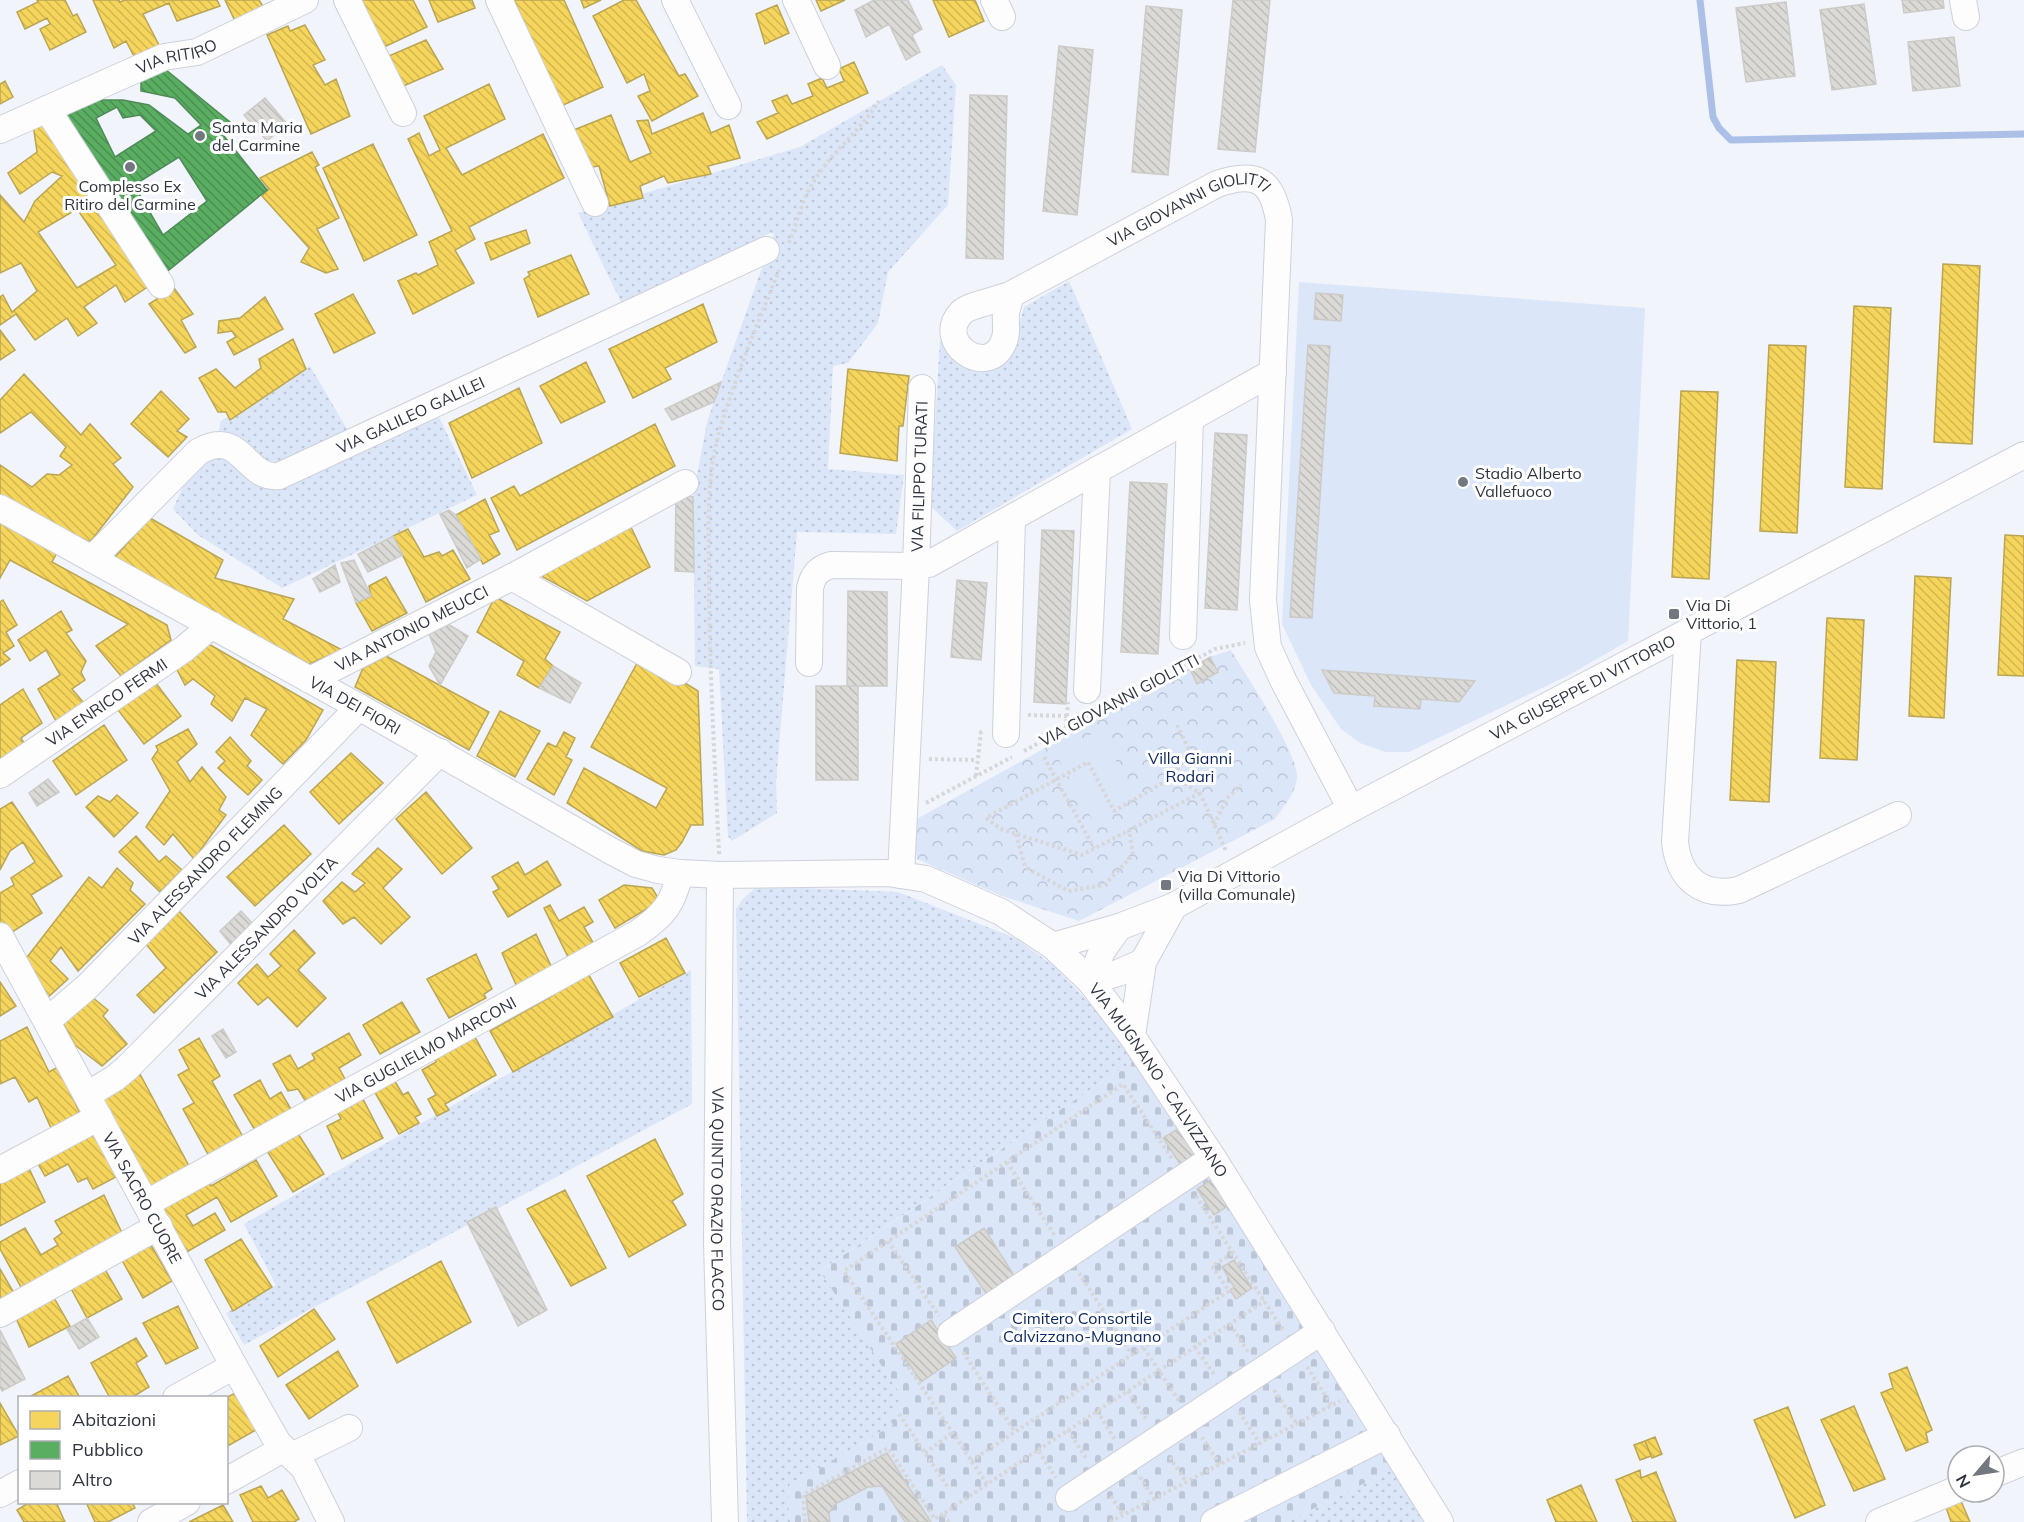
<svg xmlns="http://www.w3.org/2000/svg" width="2024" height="1522" font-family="Mulish,sans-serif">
<defs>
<pattern id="grass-dots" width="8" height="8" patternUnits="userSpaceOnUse" patternTransform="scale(1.5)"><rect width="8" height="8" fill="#dce6f9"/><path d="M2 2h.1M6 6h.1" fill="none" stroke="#bdc6d6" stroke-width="1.8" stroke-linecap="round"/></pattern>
<pattern id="cemetery-stones" width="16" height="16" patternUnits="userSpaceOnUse" patternTransform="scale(1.5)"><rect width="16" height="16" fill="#dce6f9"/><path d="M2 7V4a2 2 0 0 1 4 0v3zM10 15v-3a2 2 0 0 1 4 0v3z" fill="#bdc6d6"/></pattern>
<pattern id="park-crowns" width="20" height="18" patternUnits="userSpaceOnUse" patternTransform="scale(1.5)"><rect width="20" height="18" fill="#dce6f9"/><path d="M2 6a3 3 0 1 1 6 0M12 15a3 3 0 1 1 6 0" fill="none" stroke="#bdc6d6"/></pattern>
<pattern id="homes-back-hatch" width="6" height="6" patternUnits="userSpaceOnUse" patternTransform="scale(1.5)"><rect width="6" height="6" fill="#f6d55c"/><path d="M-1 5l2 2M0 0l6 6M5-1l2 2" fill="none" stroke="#d3b751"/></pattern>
<pattern id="public-back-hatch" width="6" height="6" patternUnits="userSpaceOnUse" patternTransform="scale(1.5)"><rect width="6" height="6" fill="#5aae61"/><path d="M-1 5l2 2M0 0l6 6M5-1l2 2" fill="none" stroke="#4b8e51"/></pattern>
<pattern id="building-back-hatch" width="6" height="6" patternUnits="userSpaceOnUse" patternTransform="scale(1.5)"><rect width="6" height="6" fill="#dbdad7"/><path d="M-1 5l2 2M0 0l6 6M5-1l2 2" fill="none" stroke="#bcbcba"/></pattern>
</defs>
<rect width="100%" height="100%" fill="#f1f4fa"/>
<path fill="url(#grass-dots)" d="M942 65 956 85 948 205 888 272 878 323 848 363 833 366 828 469 904 475 896 534 797 532 776 782 777 813 732 841 728 836 719 669 695 666 693 497 707 422 774 234 770 233 622 304 578 213 800 147Z
M1069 281 1132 429 957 531 930 506 940 340 955 355 1013 349 1024 307Z
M310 366 354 441 433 405 477 495 282 588 198 535 173 509 198 452 216 443 221 421Z
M757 886 898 892 1015 938 1054 966 1093 1007 1136 1059 821 1270 905 1400 894 1425 788 1486 790 1522H747L736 909 742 900Z
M691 970 692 1104 244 1345 226 1313 276 1285 244 1224Z
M1393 1469 1424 1522H1287Z"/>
<path fill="url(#cemetery-stones)" d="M1136 1059 1277 1276 1273 1279 1393 1469 1287 1522H790L788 1486 893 1425 886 1413 904 1400 820 1271Z"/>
<path fill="url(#park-crowns)" d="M1231 650C1246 676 1298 752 1297 778 1296 793 1283 807 1275 819L1079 921 1002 896 917 859 913 821 1210 657Z"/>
<path fill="#dce6f9" d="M1299 282 1645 308 1628 641 1569 675 1409 752H1385L1360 743 1341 729 1311 685 1282 624Z
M1099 730 1135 795 1092 819 1056 754Z"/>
<path fill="url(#homes-back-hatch)" stroke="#baa553" stroke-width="1.5" fill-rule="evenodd" d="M37 0H65L73 16 77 14 86 32 50 50 40 29 50 24 47 18 25 29 17 12 38 2Z
M93 0H119L120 2 125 0H217L220 6 177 21 169 3 143 14 161 49 136 60 126 41 114 48Z
M225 0H259L264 8 235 21Z
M359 0H413L427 27 382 48Z
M429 0H472L475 8 438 22Z
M514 0H564L603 87 561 106Z
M581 0H601L584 8Z
M624 0H636L679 76 685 74 698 96 652 121 638 96 650 91 644 74 627 83 593 16Z
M816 0H845L821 11Z
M933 0H975L984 21 949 37Z
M777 5 789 33 765 44 756 14Z
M305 25 325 60 313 65 325 85 336 79 350 116 311 134 267 35 288 26 290 31Z
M426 40 443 69 401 87 384 58Z
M854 62 868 93 767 139 757 122 778 113 772 101 787 95 792 104 813 96 808 84 822 78 827 88 844 81 839 69Z
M5 81 13 97 0 104V84Z
M489 84 505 119 446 148 462 175 543 134 564 178 469 227 475 239 455 250 474 283 413 314 398 281 416 273 418 275 438 265 429 242 452 231 408 139 419 133 429 156 440 150 424 116Z
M703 113 711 133 729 125 740 158 708 166 711 174 668 183 664 176 640 186 643 198 610 206 599 166 592 167 574 130 611 115 630 162 651 153 637 121 648 120 652 134Z
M48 118 158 280 125 302 116 285 84 307 97 323 78 336 67 318 35 340 16 314 0 325V297L3 295 12 312 37 291 21 263 0 273V195L24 222 35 201 62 176 52 172 20 194 8 173 37 152 33 124ZM77 209 116 265 77 288 38 232Z
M373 144 417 235 364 261 323 168Z
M312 152 319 165 315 167 339 218 317 229 338 269 326 273 301 262 309 248 262 196 269 189 260 178Z
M526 230 530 243 491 260 485 243Z
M571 255 589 294 538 317 524 279 530 275 528 272Z
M1943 264 1980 266 1972 444 1934 442Z
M174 288 193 314 181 320 196 347 185 353 149 304Z
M353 294 375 333 334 353 315 314Z
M265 297 283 329 234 355 227 342 236 337 232 331 218 333 219 321 240 318Z
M703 304 717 342 665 368 671 379 633 398 609 349Z
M1854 306 1891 308 1882 489 1845 487Z
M0 330 15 350 0 360Z
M293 339 306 369 230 420 226 412H218L199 378 216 369 235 388 261 368 259 359Z
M1769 345 1806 346 1797 533 1760 531Z
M586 362 605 402 561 423 540 386Z
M848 369 909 376 903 426H899L897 461 840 453Z
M24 374 81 435 90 424 121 458 113 464 133 487 90 542 0 500V465L32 487 47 474 59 475 72 465 60 456 66 447 31 412 0 433V400Z
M519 388 542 443 472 478 449 423Z
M161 391 189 419 177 431 187 437 168 457 131 424Z
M1681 391 1718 392 1709 579 1672 577Z
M655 424 675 466 517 550 491 498 514 486 520 496Z
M485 499 499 531 489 535 500 554 483 564 456 515Z
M0 510 58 551 52 562 167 625 171 640 121 676 96 646 128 624 10 560 0 578Z
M150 518 223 560 215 578 294 599 283 619 342 650 309 664 114 558Z
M629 523 650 567 587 601 543 577 546 568Z
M408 529 424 557 439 552 442 556 453 550 470 579 426 602 393 536Z
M2005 535 2024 536V676L1998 675Z
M1915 576 1951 578 1944 718 1909 716Z
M386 577 407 613 372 631 356 603 371 596 369 586Z
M495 597 560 632 545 659 553 666 539 688 517 675 524 661 477 632Z
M3 600 17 625 6 632 14 646 3 653 10 659 0 666V602Z
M61 611 72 630 66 633 86 661 81 672 85 680 72 689 84 703 56 721 38 689 60 675 46 650 30 661 18 640Z
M1827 618 1864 620 1857 760 1820 758Z
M207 643 323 710 306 740 283 764 251 735 267 709 245 698 232 721 211 704 215 696 193 679 185 685 175 666Z
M386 656 489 712 469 750 355 687 363 668Z
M641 656 698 691 703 825H691L682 842 676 850 664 855 642 851 567 803 584 768 656 808 667 788 591 747Z
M1737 660 1776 662 1769 802 1730 800Z
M152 678 181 716 144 744 115 706Z
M23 689 42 723 21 738 24 743 0 760V705Z
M500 711 540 731 515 777 477 756Z
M104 725 127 760 76 795 53 761Z
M188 729 197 744 177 762 190 782 202 767 226 797 219 810 226 815 194 859 173 834 164 845 146 827 170 791 152 759 158 750 156 746Z
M564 732 575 738 566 757 572 760 554 795 527 779 548 743 556 747Z
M230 737 251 761 247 766 262 780 248 795 218 768 225 761 216 752Z
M351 753 383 783 339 824 310 792Z
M426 792 472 848 442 874 396 819Z
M117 795 138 813 114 837 86 807 98 796 110 802Z
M12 802 62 876 31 895 42 913 6 936 0 925V893L14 885 11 878 35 862 23 842 10 851 0 870V809Z
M284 825 311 854 255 906 227 877Z
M136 836 159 862 166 856 182 870 160 892 119 852Z
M378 848 402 869 383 888 410 917 381 944 354 917 343 924 323 901 342 882 355 892 365 883 352 874Z
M547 861 561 885 508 917 493 892 499 889 492 877 518 862 525 875Z
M117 868 133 883 130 890 145 904 78 971 61 947 50 961 68 979 46 999 24 961 89 877 102 888Z
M624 885 652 888 660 901 615 928 599 900Z
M550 905 559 921 584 907 593 922 584 927 595 946 569 959 544 908Z
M178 910 217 952 154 1013 137 995 166 968 145 943Z
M294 930 315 953 298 970 326 998 297 1027 268 997 258 1005 238 983 257 964 268 977 281 966 270 954Z
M536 934 552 968 517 987 502 953Z
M666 938 685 973 639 997 620 963Z
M476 954 492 989 484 994 486 998 449 1018 427 979Z
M587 972 613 1017 513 1072 490 1031 552 996 550 992Z
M0 982 16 1006 0 1016Z
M92 997 108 1010 103 1016 127 1044 102 1066 75 1045 63 1023Z
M402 1002 420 1032 380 1054 363 1025Z
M27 1027 49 1072 58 1067 80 1113 51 1128 37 1097 29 1102 15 1077 0 1084V1041Z
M349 1033 361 1055 339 1068 345 1079 306 1102 298 1089 288 1091 273 1064 290 1055 298 1069 315 1059 312 1054Z
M475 1037 496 1075 445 1104 449 1110 437 1116 428 1099 436 1095 422 1070 436 1062 435 1059Z
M199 1038 220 1076 212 1081 243 1137 210 1158 183 1109 194 1103 178 1075 189 1069 179 1050Z
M390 1073 403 1095 408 1092 421 1114 415 1117 419 1123 399 1134 370 1084Z
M140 1074 189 1166 148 1188 97 1097Z
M260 1080 270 1099 281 1092 292 1111 256 1132 234 1095Z
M361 1095 383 1138 342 1159 327 1126 341 1119 336 1109Z
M90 1124 116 1177 93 1189 87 1178 78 1182 68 1164 45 1176 33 1155Z
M293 1126 324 1174 293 1192 262 1143Z
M655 1139 683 1194 672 1201 686 1225 629 1257 587 1176Z
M256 1160 277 1196 231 1222 217 1197 186 1215 193 1226 215 1213 225 1230 185 1253 156 1201 204 1174 211 1186Z
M26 1162 45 1202 0 1226V1176Z
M565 1190 606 1268 571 1286 527 1209Z
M104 1195 122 1233 22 1289 0 1249V1242L25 1228 41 1255 58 1245 54 1239 62 1233 55 1221Z
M146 1237 172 1281 143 1298 118 1253Z
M241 1239 272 1287 233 1311 205 1260Z
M441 1261 471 1322 397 1363 367 1302Z
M102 1264 122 1299 87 1318 68 1283Z
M0 1269 14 1293 0 1300Z
M53 1296 70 1326 29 1347 15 1316Z
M178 1306 198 1348 166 1364 143 1323Z
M314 1309 335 1339 278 1377 260 1346Z
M136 1338 147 1356 136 1363 149 1387 131 1398H110L91 1363Z
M338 1351 358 1386 309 1419 286 1385Z
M1907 1367 1932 1430 1926 1433 1928 1442 1906 1451 1881 1393 1893 1388 1889 1374Z
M68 1376 80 1398H32L31 1396Z
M235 1393 256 1430 226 1447V1398Z
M0 1403 19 1436 0 1445Z
M1854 1406 1885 1479 1854 1491 1821 1420Z
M1788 1407 1825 1505 1795 1518 1754 1420Z
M1655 1437 1662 1454 1652 1458 1645 1441Z
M1645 1441 1651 1456 1640 1460 1634 1445Z
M1640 1470 1641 1478 1656 1472 1676 1522H1633L1616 1480Z
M1581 1485 1597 1522H1556L1547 1500Z
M261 1486 268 1498 282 1490 299 1519 294 1522H253L240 1495Z
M1961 1501 1970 1522H1951L1946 1507Z
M30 1502H56L65 1522H24L17 1510Z
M86 1502H132L135 1508 108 1522H95Z
M223 1505 233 1522H189Z"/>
<path fill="url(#public-back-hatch)" stroke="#4d8a57" stroke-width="1.5" fill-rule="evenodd" d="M160 65 230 122 220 131 267 190 163 275 62 110 86 100H123L149 105 188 134 201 125 175 98 141 91V78ZM117 107 123 118 140 115 156 131 115 157 96 118ZM179 157 207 201 163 235 134 185Z"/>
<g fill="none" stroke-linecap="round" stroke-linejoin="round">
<path stroke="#acc0e7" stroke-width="7" d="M1700 0 1713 117 1719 128 1731 140 2024 134"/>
</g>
<path fill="url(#building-back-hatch)" stroke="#cccbc8" stroke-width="1.5" d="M874 0H908L922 29 912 35 920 52 906 60 889 24 866 37 855 10Z
M1233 0H1270L1255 152 1218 149Z
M1902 0H1943L1944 8 1904 13Z
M1786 2 1795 76 1746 82 1736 8Z
M1864 4 1876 84 1832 90 1820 10Z
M1146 6 1182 10 1168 175 1132 172Z
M1954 37 1960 86 1913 91 1908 42Z
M1059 46 1093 50 1077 215 1043 211Z
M970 95 1007 96 1003 259 966 258Z
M265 98 287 124 267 141 244 115Z
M1316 293 1343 295 1341 321 1314 319Z
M1308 345 1330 346 1312 618 1290 617Z
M721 382 714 402 672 420 665 409Z
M1215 433 1247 435 1237 610 1205 608Z
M1130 482 1167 484 1158 654 1121 652Z
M676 494 693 497 694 572 675 571Z
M449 510 456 515 481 559 467 568 440 514Z
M1042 530 1074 531 1066 704 1034 702Z
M393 536 403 555 368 572 358 554Z
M354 560 371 596 356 603 341 563Z
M335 565 340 582 320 592 313 579Z
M957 580 987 583 981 660 951 657Z
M848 591 887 592V686H847Z
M441 620 468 636 440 685 429 666 436 652 427 629Z
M1210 657 1218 672 1197 684 1190 669Z
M553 666 581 683 570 703 539 688Z
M1322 670 1475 681 1459 702 1421 699 1420 709 1374 706 1375 696 1334 693Z
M816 686H858V780H816Z
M48 779 59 792 37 806 29 793Z
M241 911 254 925 232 946 220 931Z
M223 1029 236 1052 226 1058 212 1036Z
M1181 1127 1198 1153 1180 1164 1163 1138Z
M1214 1178 1231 1204 1214 1215 1197 1189Z
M496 1207 547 1310 518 1326 467 1222Z
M984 1228 1015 1277 987 1295 955 1247Z
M1234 1260 1252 1288 1236 1299 1230 1290 1234 1287 1222 1267Z
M87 1318 99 1337 79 1349 67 1329Z
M931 1320 956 1358 921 1382 896 1344Z
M0 1330 25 1379 2 1391 0 1387Z
M887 1453 931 1522H905L882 1486 868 1487 835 1504 829 1513 830 1522H809L806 1496Z"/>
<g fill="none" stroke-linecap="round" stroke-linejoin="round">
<g stroke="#cdd1da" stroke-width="28">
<g id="minor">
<path d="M347 0 403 113"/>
<path d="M499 0 595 203"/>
<path d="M675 0 728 106"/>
<path d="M796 0 827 66"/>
<path d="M994 0 1002 17"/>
<path d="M1963 0 1966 17"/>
<path d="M47 109 161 285"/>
<path id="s1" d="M0 130 164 57 197 52 305 0"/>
<path id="s2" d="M1010 295C1010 301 1007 307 1006 313 1005 323 1008 332 1004 341 989 381 932 342 962 312 968 306 999 299 1010 295L1217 184C1256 171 1272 179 1279 220L1263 600 1268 647 1283 680 1351 809"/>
<path id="s3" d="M0 508 359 707 611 851 636 864 658 870 680 873 720 875 888 873 926 879 1001 912 1053 946 1090 981 1132 1036 1213 1158 1440 1522"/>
<path id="s4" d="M92 559 198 452C242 426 244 480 279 476L766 250"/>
<path d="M512 577 678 672"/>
<path d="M1688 631 1675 842C1679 879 1702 898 1739 890L1898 815"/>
<path d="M1183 636 1190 419"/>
<path d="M809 663 810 588C813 575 818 569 831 565L916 566 929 564 1273 372"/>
<path id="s5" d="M310 680 512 577 685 483"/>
<path d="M1087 690 1097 470"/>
<path d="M1006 734 1012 519"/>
<path id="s6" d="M0 775 184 649 212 625"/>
<path id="s7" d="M720 875 717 1243 725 1522"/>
<path id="s8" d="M901 875 916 566 922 388"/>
<path id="s9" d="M0 936 234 1366 278 1443 304 1468 331 1522"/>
<path id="s10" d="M1053 946 1119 927 1174 906 1351 809 2024 455"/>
<path d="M1090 981 1102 951 1119 927"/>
<path d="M1090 981 1118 973 1143 962"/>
<path id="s11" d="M47 1021 88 986 359 707"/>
<path d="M1132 1036 1143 962 1174 906"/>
<path id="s12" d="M87 1095 115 1078 127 1068 440 752"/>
<path d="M0 1170 99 1117"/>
<path id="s13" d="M147 1203 638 933C664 915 673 904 680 873"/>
<path d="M0 1314 159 1226"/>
<path d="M951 1333 1213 1158"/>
<path d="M176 1398 234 1366"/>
<path d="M292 1456 349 1428"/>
<path d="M1994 1474 2024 1462"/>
<path d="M226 1481 283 1449"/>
<path d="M0 1494 20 1483"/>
<path d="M1069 1498 1322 1331"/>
<path d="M151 1522 187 1502"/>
<path d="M1214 1522 1387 1435"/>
<path d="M1879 1522 1958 1489"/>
</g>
</g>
<path stroke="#d6d7d9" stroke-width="4" stroke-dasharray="3 3" stroke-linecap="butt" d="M789 243C797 221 803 197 816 178 834 150 861 130 879 101
M1103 709 1215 649 1245 643
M1028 715 1067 716
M1177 725 1189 750 1173 777 1200 793 1226 851
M1066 728 1068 702
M1024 751 1094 713
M1044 757 1094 848
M929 759 976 760
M976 776 981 732H983
M1173 777 1114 811 1088 762 986 818 1001 829 1082 855 1200 793
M926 803 1012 757
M1214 825 1227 798 1241 785
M1016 834 1025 867 1068 891 1104 885 1133 855 1129 830
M719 854C715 761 709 669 709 577 709 532 706 484 717 441 732 383 757 326 779 270
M1007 1162 1055 1236
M1196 1196 1283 1330
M888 1241 939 1316
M1079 1273 1132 1355
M1230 1324 1249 1353
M1195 1347 1215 1376
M1144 1348 1179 1401
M963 1352 1015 1432
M1307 1367 1332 1406
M1274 1390 1297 1424
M1128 1391 1147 1421
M1097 1411 1116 1441
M1239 1412 1260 1444
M899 1414 949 1489
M1068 1430 1087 1460
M1202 1437 1220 1465
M1038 1450 1265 1301
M925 1453 952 1433
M1170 1457 1186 1482
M971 1461 1229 1291 1212 1266 1233 1253
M1140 1477 1154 1498
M987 1484 844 1271 1123 1084 1172 1159
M1111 1496 1123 1515
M805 1522 803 1495 888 1448 935 1519 943 1514
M949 1522 943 1514 1038 1450 1056 1478
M1110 1522 1340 1401"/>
<use href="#minor" stroke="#fdfdfe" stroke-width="26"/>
</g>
<g fill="#737880" stroke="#fff" stroke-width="2">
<circle cx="200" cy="136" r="6"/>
<circle cx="130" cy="167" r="6"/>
<circle cx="1463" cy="482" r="6"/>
<rect x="1668" y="608" width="12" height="12" rx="3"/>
<rect x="1160" y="879" width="12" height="12" rx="3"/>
</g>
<g text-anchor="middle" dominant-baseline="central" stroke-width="6" stroke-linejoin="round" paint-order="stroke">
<g font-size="16" fill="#2f353f" stroke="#fff">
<text stroke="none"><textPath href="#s1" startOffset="192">VIA RITIRO</textPath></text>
<text stroke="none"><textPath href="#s2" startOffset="393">VIA GIOVANNI GIOLITTI</textPath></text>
<text stroke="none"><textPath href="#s4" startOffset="388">VIA GALILEO GALILEI</textPath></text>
<text stroke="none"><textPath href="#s8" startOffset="399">VIA FILIPPO TURATI</textPath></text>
<text stroke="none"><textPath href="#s5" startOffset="114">VIA ANTONIO MEUCCI</textPath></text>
<text stroke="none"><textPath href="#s10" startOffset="591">VIA GIUSEPPE DI VITTORIO</textPath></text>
<text transform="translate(1119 700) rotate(-28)">VIA GIOVANNI GIOLITTI</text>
<text stroke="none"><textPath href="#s6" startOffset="129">VIA ENRICO FERMI</textPath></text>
<text stroke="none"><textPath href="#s3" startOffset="406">VIA DEI FIORI</textPath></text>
<text stroke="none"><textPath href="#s11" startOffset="222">VIA ALESSANDRO FLEMING</textPath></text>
<text stroke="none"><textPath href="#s12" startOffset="246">VIA ALESSANDRO VOLTA</textPath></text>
<text stroke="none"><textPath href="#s13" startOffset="318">VIA GUGLIELMO MARCONI</textPath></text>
<text stroke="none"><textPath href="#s3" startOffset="1336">VIA MUGNANO - CALVIZZANO</textPath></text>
<text stroke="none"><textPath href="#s9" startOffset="298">VIA SACRO CUORE</textPath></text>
<text stroke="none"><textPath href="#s7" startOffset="324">VIA QUINTO ORAZIO FLACCO</textPath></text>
</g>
<g font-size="16" fill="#2f353f" stroke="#fff" text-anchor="start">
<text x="212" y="127">Santa Maria<tspan x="212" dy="18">del Carmine</tspan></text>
<text x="130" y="186" text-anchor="middle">Complesso Ex<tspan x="130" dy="18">Ritiro del Carmine</tspan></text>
<text x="1475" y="473">Stadio Alberto<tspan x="1475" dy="18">Vallefuoco</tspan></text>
<text x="1686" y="605">Via Di<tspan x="1686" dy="18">Vittorio, 1</tspan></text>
<text x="1178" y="876">Via Di Vittorio<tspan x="1178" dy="18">(villa Comunale)</tspan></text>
</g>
<g font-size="16" fill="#0c2965" stroke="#fff">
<text x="1190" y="758">Villa Gianni<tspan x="1190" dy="18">Rodari</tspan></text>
<text x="1082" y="1318">Cimitero Consortile<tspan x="1082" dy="18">Calvizzano-Mugnano</tspan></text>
</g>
</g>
<rect x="18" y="1396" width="210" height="108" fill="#ffffff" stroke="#acaeb2" stroke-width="1.5"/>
<rect x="30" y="1411" width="30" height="18" fill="#f6d55c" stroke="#acaeb2" stroke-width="1.5"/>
<text x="72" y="1426" font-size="18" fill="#2f353f">Abitazioni</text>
<rect x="30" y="1441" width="30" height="18" fill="#5aae61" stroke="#acaeb2" stroke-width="1.5"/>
<text x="72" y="1456" font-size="18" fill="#2f353f">Pubblico</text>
<rect x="30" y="1471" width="30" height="18" fill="#dbdad7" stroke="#acaeb2" stroke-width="1.5"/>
<text x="72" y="1486" font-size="18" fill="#2f353f">Altro</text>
<g transform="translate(1976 1474) rotate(241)"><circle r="28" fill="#ffffff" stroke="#acaeb2" stroke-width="1.5"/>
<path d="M0-4.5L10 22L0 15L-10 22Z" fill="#737880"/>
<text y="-9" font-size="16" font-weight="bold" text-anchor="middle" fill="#2f353f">N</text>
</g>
</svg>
